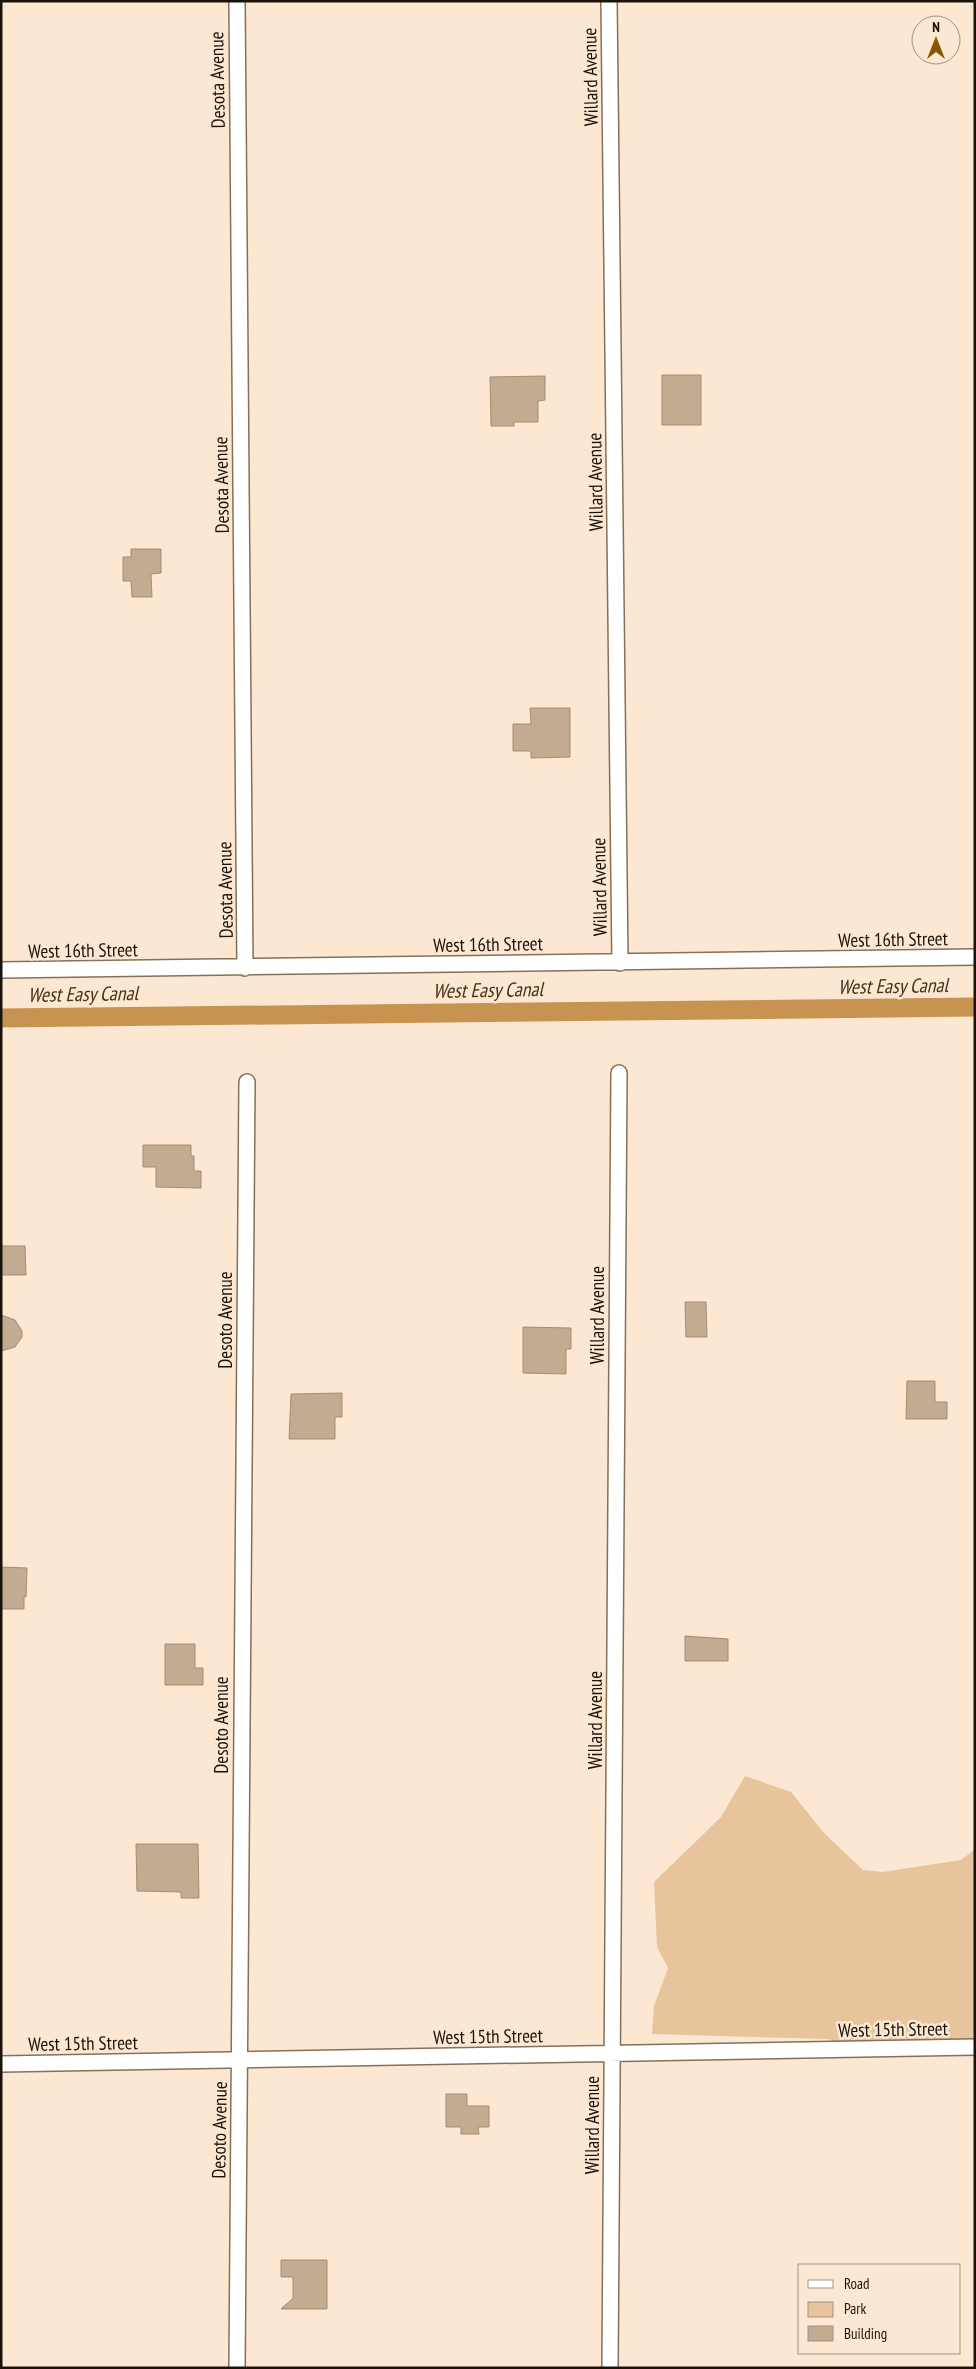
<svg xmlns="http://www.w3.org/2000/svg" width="976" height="2369" font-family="'PT Sans Narrow',sans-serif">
<rect width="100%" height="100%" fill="#fce8d2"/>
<path fill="#e7c49b" d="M745 1776 791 1792 824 1833 863 1870 883 1872 961 1860 975 1849V2044L839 2043 828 2039 652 2034 654 2006 668 1968 657 1947 654 1882 721 1817Z"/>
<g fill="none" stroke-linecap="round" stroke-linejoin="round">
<path stroke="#c79351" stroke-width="19" d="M1 1018 975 1007"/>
</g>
<path fill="#c2ab90" stroke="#a38d73" d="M662 375H701V425H662Z
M545 376V400L538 401V422H514V426H491L490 377Z
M131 549H161V573L151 574 152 597H132L131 581H123V557H131Z
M530 708H570V757L531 758V751H513V724H531Z
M143 1145H191V1156H194V1171H201V1188L156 1187V1167H143Z
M1 1246H25L26 1275H1Z
M685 1302H706L707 1337H686Z
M1 1315 15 1320 22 1331V1337L15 1347 1 1351Z
M523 1327 571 1328V1349H566V1374L523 1373Z
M907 1381H935V1402H947V1419H906Z
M342 1393V1417H335V1439H289L291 1394Z
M1 1567 27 1568 26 1597H24V1609H1Z
M685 1636 728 1639V1661H685Z
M165 1644H195V1668H203V1685H165Z
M136 1844H198L199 1898H181V1892L137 1891Z
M446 2094H467V2106H489V2127H478L479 2134H461V2127H446Z
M281 2260H327V2309H281L293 2298V2277H281Z"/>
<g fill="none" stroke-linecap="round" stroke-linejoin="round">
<g stroke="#867057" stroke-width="18">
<path id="street" d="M237 1 245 968
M609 1 620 963
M1 970 975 957
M1 2064 975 2047
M237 2368 247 1082
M610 2368 619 1073"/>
</g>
<use href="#street" stroke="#fff" stroke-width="15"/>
</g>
<g text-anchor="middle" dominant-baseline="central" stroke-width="5" stroke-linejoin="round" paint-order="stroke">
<g font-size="19" fill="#1b1309" stroke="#fce8d2">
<text transform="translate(590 77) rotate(-91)">Willard Avenue</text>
<text transform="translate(217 80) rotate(-91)">Desota Avenue</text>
<text transform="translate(595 482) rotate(-91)">Willard Avenue</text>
<text transform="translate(221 485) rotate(-91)">Desota Avenue</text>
<text transform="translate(599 887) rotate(-91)">Willard Avenue</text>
<text transform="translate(225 890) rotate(-91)">Desota Avenue</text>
<text transform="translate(893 939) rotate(-1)">West 16th Street</text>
<text transform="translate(488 944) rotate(-1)">West 16th Street</text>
<text transform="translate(83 950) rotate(-1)">West 16th Street</text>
<text transform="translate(597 1315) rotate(-90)">Willard Avenue</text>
<text transform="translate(225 1320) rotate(-90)">Desoto Avenue</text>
<text transform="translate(595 1720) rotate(-90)">Willard Avenue</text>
<text transform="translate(221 1725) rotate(-90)">Desoto Avenue</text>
<text transform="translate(893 2029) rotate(-1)">West 15th Street</text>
<text transform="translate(488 2036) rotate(-1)">West 15th Street</text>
<text transform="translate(83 2043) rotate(-1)">West 15th Street</text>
<text transform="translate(592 2125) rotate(-90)">Willard Avenue</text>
<text transform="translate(219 2130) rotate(-89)">Desoto Avenue</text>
</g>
<g font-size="20" font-style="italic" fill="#493316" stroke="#fce8d2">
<text transform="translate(893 986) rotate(-1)">West Easy Canal</text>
<text transform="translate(488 990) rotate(-1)">West Easy Canal</text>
<text transform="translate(83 994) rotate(-1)">West Easy Canal</text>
</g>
</g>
<rect width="976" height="2369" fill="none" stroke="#1b1309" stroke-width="5"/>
<rect x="798" y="2264" width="162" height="90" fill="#fce8d2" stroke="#a29382"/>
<rect x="808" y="2280" width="25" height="8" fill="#ffffff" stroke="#a29382"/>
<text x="844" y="2289" font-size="15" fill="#1b1309">Road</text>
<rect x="808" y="2302" width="25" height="15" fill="#e7c49b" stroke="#a29382"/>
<text x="844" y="2314" font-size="15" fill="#1b1309">Park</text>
<rect x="808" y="2326" width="25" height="15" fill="#c2ab90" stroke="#a29382"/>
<text x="844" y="2339" font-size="15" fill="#1b1309">Building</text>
<g transform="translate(936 40)"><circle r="24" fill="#fce8d2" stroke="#a29382"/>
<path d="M0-4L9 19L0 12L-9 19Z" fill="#885600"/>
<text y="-8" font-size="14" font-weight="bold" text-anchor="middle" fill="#1b1309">N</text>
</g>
</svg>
